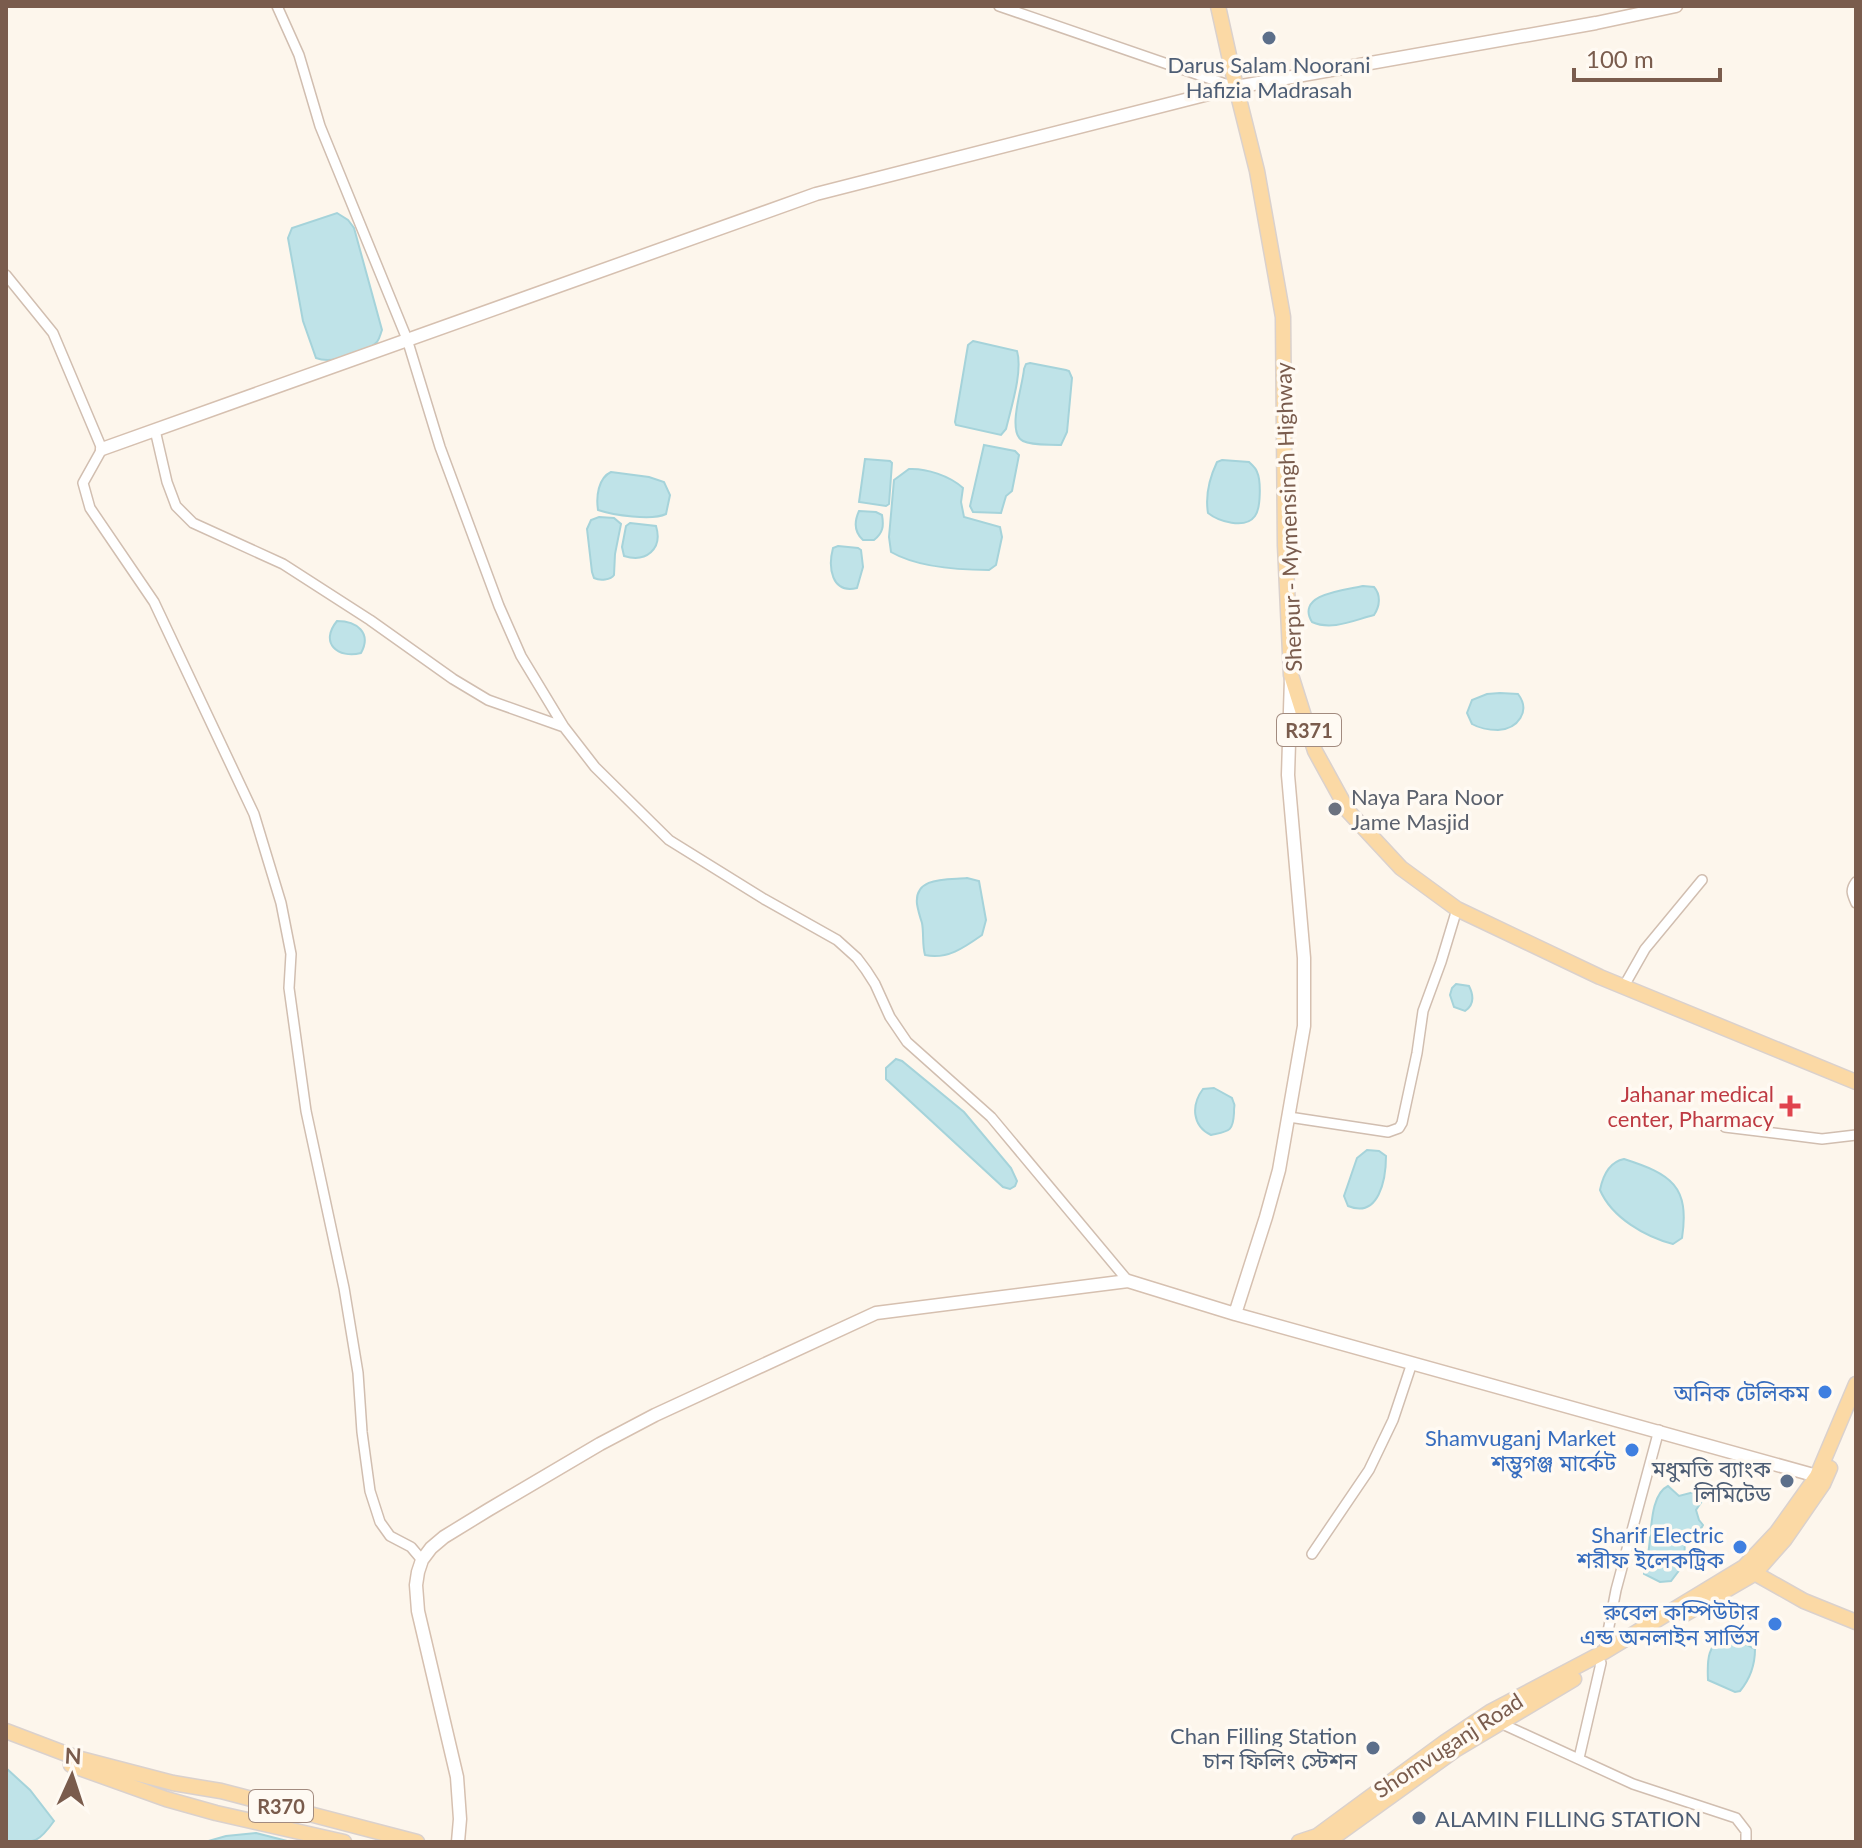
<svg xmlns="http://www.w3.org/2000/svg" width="1862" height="1848" font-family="Lato,'Noto Sans Bengali',sans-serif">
<rect width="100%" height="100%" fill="#fdf6ec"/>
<path fill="#bfe3e8" stroke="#a5d3da" stroke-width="2" d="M337 213 348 220 354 228 382 330C380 335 380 338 377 342 366 354 331 364 316 358L303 321 288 238 292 228Z
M973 341 1017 351C1023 371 1011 408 1006 429L1001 435 956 425 955 422 968 345Z
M1030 363 1066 370 1069 371 1072 378 1067 432 1061 445C1049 444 1033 446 1023 441 1006 433 1023 385 1024 369L1026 364Z
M984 445 1015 451 1019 455 1012 491 1006 496 1001 513 973 512 970 506Z
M865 459 890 461 892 463 889 504 886 506 859 502Z
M1222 460 1249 462C1252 465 1256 468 1257 472 1261 480 1261 508 1255 516 1245 530 1218 521 1208 513 1205 495 1209 479 1217 462Z
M909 469C926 468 950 476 963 488L961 502 964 517 1000 527 1002 537 996 565 989 570C960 570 917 567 891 552L889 537 894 480Z
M611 472 649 477 664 482 670 495 666 514C652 521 613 515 598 510 596 497 598 478 611 472Z
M859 511 876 512 882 515C884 526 883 533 874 540H863C854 532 854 522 859 511Z
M599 517 614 518 621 524 615 554 614 575C611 580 600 581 594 578L592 572 587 529 591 520Z
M630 523 656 526C663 549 646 563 624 556L622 547 626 526Z
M838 546 858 548 861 550 863 567 857 588C831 594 828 567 833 548Z
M1363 586 1374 587C1381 595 1380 606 1374 615 1354 620 1332 631 1312 622 1295 594 1345 590 1363 586Z
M337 621C357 621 372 633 361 653 338 659 319 643 337 621Z
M1500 693 1518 694C1531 711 1518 729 1498 730 1489 730 1479 728 1472 724L1467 713 1472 700 1487 694Z
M967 878 979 881 986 920 982 935C965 947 947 960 925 955 922 944 924 934 922 923 920 917 918 910 917 904 914 876 948 880 967 878Z
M1456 984 1469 986C1474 996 1474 1005 1465 1011L1454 1007 1450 995 1452 988Z
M896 1059 902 1061 964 1112 1011 1168 1017 1181 1015 1186 1010 1189 1003 1187 886 1079V1068Z
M1214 1088 1232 1098C1236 1110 1234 1100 1234 1113 1233 1132 1229 1131 1211 1135 1192 1126 1191 1105 1203 1089Z
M1367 1150 1379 1151 1386 1156C1386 1179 1379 1219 1348 1206L1344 1196 1357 1158Z
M1624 1159C1671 1174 1690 1186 1682 1238L1673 1244C1646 1237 1612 1218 1600 1190 1603 1175 1609 1162 1624 1159Z
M1668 1486 1679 1496 1694 1492 1703 1495 1704 1498 1696 1510 1699 1520 1703 1525 1699 1532 1692 1534 1685 1539 1684 1564 1671 1581 1660 1582 1644 1574C1644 1566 1647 1561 1648 1554 1652 1535 1649 1495 1668 1486Z
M1728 1635 1755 1649C1755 1665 1750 1679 1740 1691L1735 1692 1708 1680C1707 1660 1707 1643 1728 1635Z
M6 1768 30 1790 54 1821C37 1845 34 1842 6 1842Z
M256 1833 291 1842H205L226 1836Z"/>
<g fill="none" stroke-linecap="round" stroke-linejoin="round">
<g stroke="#d1beb0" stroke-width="12">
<path id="street" d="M277 6 299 55 320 126 407 339 440 447 499 606 521 656 564 727
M999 6 1234 87
M6 275 53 333 102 449 83 483 90 508 154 602 254 814 281 903 291 954 289 988 306 1111 344 1288 358 1373 362 1432 370 1491 380 1522 390 1536 411 1547 422 1560
M155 430 167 482 176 506 193 523 283 564 370 620 453 679 488 700 564 727 595 767 669 840 764 899 837 940 857 958 866 970 875 984 890 1017 907 1042 991 1117 1128 1281
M1856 882C1850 890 1852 894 1856 903
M1624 986 1645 949 1702 880
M1289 1117 1388 1132 1399 1128 1402 1123 1417 1053 1423 1011 1441 962 1457 909
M1725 1127 1822 1139 1856 1135
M1312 1554 1369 1470 1393 1420 1412 1363
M1604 1652 1616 1590 1659 1430
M1498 1722 1633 1784 1736 1818 1746 1831V1842
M1579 1758 1601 1663"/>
</g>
<g stroke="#d6c0b0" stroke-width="15">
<path id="secondary" d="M102 449 816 194 1236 87 1596 23 1676 6
M1235 1314 1266 1217 1279 1170 1304 1026V958L1288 775 1291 678
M458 1842 460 1819 457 1777 418 1611 416 1585 418 1572 422 1560 431 1548 444 1537 488 1510 600 1444 655 1415 876 1313 1128 1281 1235 1314 1817 1476"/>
</g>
<g stroke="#dad1cd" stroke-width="17">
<path id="primary" d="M1218 6 1236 87 1257 171 1283 317 1285 545 1291 675 1315 751 1348 811 1401 868 1457 909 1600 977 1856 1082
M1749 1570 1804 1601 1856 1622
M1685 1614 1754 1574 1785 1539 1823 1484 1830 1468
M6 1731 77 1758 173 1783 221 1791 417 1842
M71 1765 166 1799 216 1813 344 1842
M1299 1842 1317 1836 1445 1742 1490 1712 1604 1652 1744 1567 1777 1532 1817 1476 1856 1384
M1327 1842 1455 1750 1574 1679"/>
</g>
<use href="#street" stroke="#fff" stroke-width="9"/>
<use href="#secondary" stroke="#fff" stroke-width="12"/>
<use href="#primary" stroke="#fbd9a5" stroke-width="14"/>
</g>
<g fill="#5c6f8a" stroke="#fffaf3" stroke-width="3">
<circle cx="1269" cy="38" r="8"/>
<circle cx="1787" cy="1481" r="8"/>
<circle cx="1373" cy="1748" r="8"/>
<circle cx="1419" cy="1818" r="8"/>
</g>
<circle fill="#6b7280" stroke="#fffaf3" stroke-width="3" cx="1335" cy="809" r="8"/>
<path fill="#e0444e" stroke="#fffaf3" stroke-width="3" d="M1786 1094h8v8h8v8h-8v8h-8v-8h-8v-8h8z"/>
<g fill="#3f7fe0" stroke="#fffaf3" stroke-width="3">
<circle cx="1825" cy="1392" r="8"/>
<circle cx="1632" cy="1450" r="8"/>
<circle cx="1740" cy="1547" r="8"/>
<circle cx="1775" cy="1624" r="8"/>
</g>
<g text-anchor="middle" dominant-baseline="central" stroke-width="7" stroke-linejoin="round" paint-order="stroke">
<g fill="#fffaf3" stroke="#a28b7f" stroke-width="2">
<rect x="1277" y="714" width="64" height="32" rx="6"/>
<rect x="249" y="1790" width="64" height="32" rx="6"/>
</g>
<g font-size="20" font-weight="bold" fill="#7a5c4d">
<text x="1309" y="730">R371</text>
<text x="281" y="1806">R370</text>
</g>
<g font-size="22" fill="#4e5e75" stroke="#fffaf3" text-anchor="end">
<text x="1269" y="64" text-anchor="middle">Darus Salam Noorani<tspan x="1269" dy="25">Hafizia Madrasah</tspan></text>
<text x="1771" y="1468">মধুমতি ব্যাংক<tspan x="1771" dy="25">লিমিটেড</tspan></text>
<text x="1357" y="1735">Chan Filling Station<tspan x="1357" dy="25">চান ফিলিং স্টেশন</tspan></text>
<text x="1435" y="1818" text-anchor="start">ALAMIN FILLING STATION</text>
</g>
<g font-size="22" fill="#7a5c4d" stroke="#fffaf3">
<text transform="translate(1288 517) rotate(-92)">Sherpur - Mymensingh Highway</text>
<text transform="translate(1448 1745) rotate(-33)">Shomvuganj Road</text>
</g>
<g font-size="22" fill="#5b616d" stroke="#fffaf3" text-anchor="start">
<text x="1351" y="796">Naya Para Noor<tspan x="1351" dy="25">Jame Masjid</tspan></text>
</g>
<g font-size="22" fill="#be3a42" stroke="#fffaf3" text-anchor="end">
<text x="1774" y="1093">Jahanar medical<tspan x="1774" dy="25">center, Pharmacy</tspan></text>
</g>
<g font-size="22" fill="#366cbe" stroke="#fffaf3" text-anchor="end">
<text x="1809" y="1392">অনিক টেলিকম</text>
<text x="1616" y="1437">Shamvuganj Market<tspan x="1616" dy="25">শম্ভুগঞ্জ মার্কেট</tspan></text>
<text x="1724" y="1534">Sharif Electric<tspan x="1724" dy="25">শরীফ ইলেকট্রিক</tspan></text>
<text x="1759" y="1611">রুবেল কম্পিউটার<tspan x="1759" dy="25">এন্ড অনলাইন সার্ভিস</tspan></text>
</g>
</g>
<rect width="1862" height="1848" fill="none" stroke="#7a5c4d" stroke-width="16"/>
<g transform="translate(72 1776) rotate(3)" stroke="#fffaf3" stroke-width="6" paint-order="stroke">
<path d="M0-6L14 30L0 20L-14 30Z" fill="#7a5c4d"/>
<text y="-12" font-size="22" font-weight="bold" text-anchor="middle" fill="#7a5c4d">N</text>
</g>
<path d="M1574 68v12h146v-12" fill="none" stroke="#7a5c4d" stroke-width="4"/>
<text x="1586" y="68" font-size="24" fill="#7a5c4d" stroke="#fffaf3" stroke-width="6" paint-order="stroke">100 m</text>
</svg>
